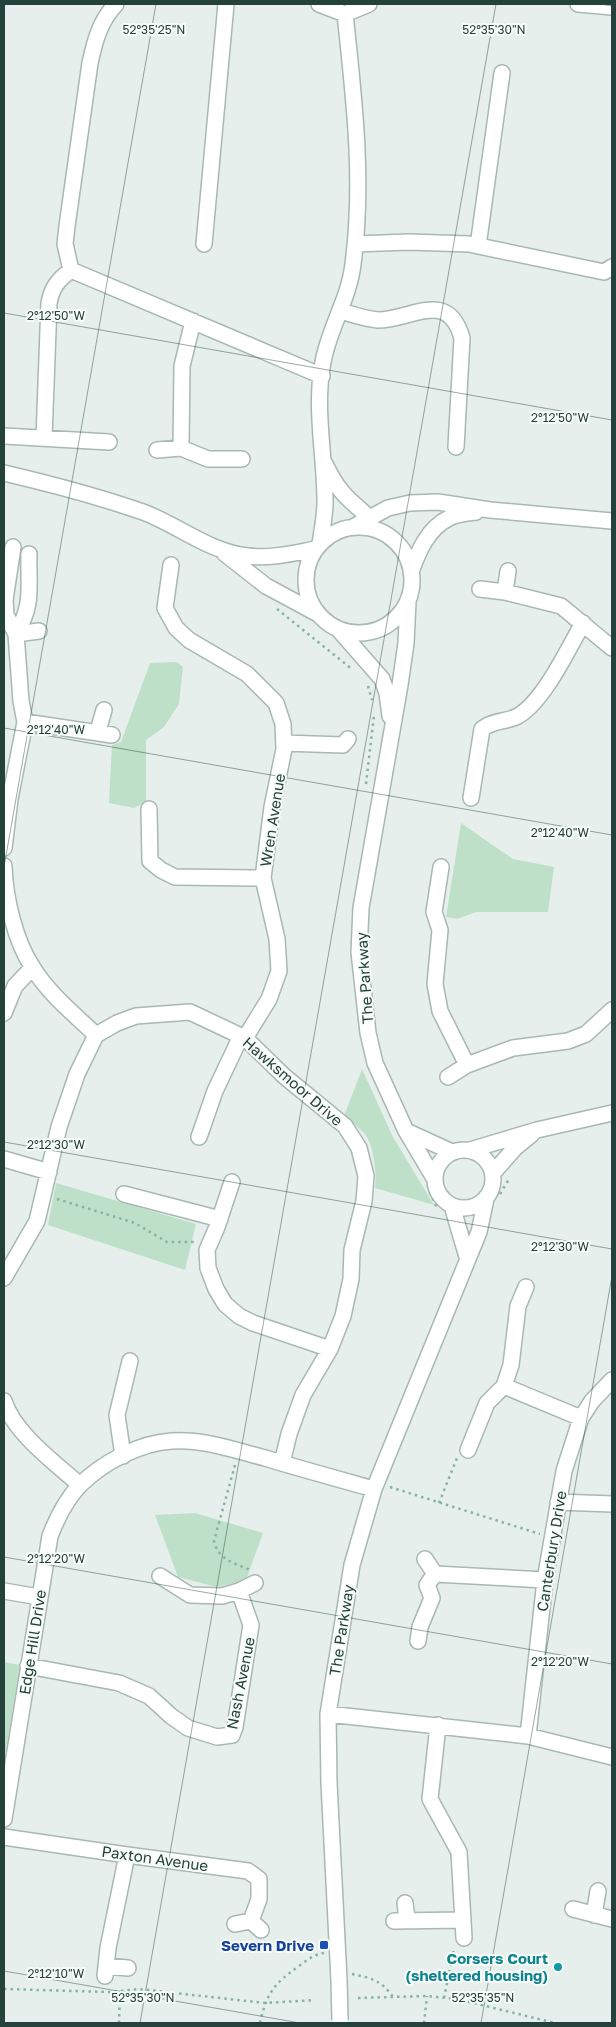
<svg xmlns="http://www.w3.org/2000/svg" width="616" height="2027" font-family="'Golos Text',sans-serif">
<rect width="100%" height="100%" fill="#e6efeb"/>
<path fill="#bfe0c8" d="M177 662 183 667 179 704 164 727 146 740V802L134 808 109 803 112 745 121 742 150 663Z
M461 823 513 859 554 867 548 912H476L457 919 446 917Z
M362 1069 393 1137 434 1205 375 1188C377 1175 374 1146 365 1134 360 1128 351 1122 344 1116Z
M56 1183 196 1224 185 1270 48 1225Z
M195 1513 263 1533 246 1580 217 1587 178 1577 155 1515Z
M4 1662 20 1665 4 1762Z"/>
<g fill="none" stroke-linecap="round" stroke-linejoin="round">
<g stroke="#a8b8b2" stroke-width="18">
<path id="minor" d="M116 4C100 21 95 40 90 63L67 226 65 244 71 270 322 376
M319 4 345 14 369 4
M578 4 612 7
M204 244 226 4
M355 244 409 242 469 244 604 272 612 267
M478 246 502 73
M340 311C352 314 365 319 378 320 411 320 448 288 462 338L456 447
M4 436 109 442
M44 438 49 303C52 287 58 280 71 270
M181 448 182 366 193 321
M157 450 181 448 208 459H242
M325 464C339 493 347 498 370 518
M4 473C51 484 97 496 143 512 178 525 209 552 248 556 270 559 294 553 316 549
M353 527 388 508 410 503 438 502 490 510 612 521
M306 580a53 53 0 1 1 106 0a53 53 0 1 1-106 0Z
M320 544C322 530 325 516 325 502 325 455 314 408 323 362 329 328 349 299 353 264 364 180 354 98 345 14
M224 553 266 586 318 614
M171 565 165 608 176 628 189 640 247 674 276 703 283 724 284 749 272 807 263 878 277 939 279 971 269 999 245 1038
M411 572C418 552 428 528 449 518 456 514 468 513 476 512
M480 589 505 592 561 606 612 648
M505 592 508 571
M408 601 406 643 400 685 361 908 359 952 368 1033 375 1063 406 1131 434 1178
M339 630 382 679 387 693 390 716
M16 634C34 603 28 588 29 554
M16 634 39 631
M25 722 112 735
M98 731 104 710
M284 743 343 745 348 739
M471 798 482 729C493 720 507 722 518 716 544 701 568 649 583 623
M149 809 150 861 161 870 175 877 263 878
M4 848 10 799 25 722 21 701 16 634 6 615 5 600 13 547
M4 866C5 898 15 941 33 968 49 994 74 1014 96 1035
M441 867 434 912 440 930 435 984 440 1011 467 1065
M4 1013 15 986 32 968
M448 1077 467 1065 513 1048 568 1041 586 1034 612 1010
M406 1131 452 1152
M199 1137 215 1091 241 1036
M435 1179a29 29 0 1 1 58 0a29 29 0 1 1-58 0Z
M470 1150 537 1130 612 1113
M4 1159 49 1172
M493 1173 515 1148 532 1134
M232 1182 217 1227 207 1250 208 1268 216 1289 225 1304 239 1316 253 1323 330 1349
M124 1194 220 1219
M452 1206 467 1257
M4 1278 37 1221 59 1127 77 1074 96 1035 117 1023 136 1016 190 1012 245 1038 284 1076 345 1126 359 1148 366 1176 364 1201 352 1250 351 1279 343 1316 330 1349 303 1395 289 1434 282 1463
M504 1386 581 1418
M4 1401C14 1433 55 1463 80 1485
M468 1450 487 1403 504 1386 511 1365 518 1306 526 1287
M123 1456 117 1415 130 1361
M558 1502 612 1504
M425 1559 435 1574 429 1582
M435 1574 545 1580
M160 1576 190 1595 222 1596 239 1591 255 1583
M4 1591 39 1597
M418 1641 420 1627 432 1598 427 1585
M28 1666 119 1683 149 1696 171 1716 188 1728 217 1737 232 1735 235 1727 251 1625 239 1591
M328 1714 528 1736 612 1757
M438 1725 430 1799 459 1852 464 1938
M528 1736 545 1580 564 1471 581 1418 592 1401 612 1380
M4 1819 50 1536C57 1518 67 1498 81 1484 104 1462 139 1443 172 1441 204 1439 234 1450 265 1458 301 1469 338 1479 374 1489
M4 1837 127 1855 248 1871 259 1879V1899L251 1921
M405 1903 407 1919
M573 1909 612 1919
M594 1915 598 1891
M394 1921 463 1920
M235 1924 251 1921 261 1930
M106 1966 128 1968
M105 1976 108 1948 127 1855
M339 1980 329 1783 328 1714 352 1565 374 1489 479 1232 486 1199"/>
</g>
<path stroke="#86b3a5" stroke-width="2.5" stroke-dasharray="2.5 4" stroke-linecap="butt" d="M277 609 353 670
M368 686 372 700
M366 784 374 715
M430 1192 437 1208
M500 1194 509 1179
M57 1199 135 1223 167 1242H196
M235 1465 214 1541C218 1559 233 1563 248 1569L250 1571
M390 1487 540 1534
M439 1503 457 1458
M352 1974C371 1978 381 1980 393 1997
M4 1989 110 1992 139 1989 265 2003 315 2000
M358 1998 427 1996 457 1999 555 2023
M444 1998 454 1949
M119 2023 120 1991
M260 2023C267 1992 274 1984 299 1966 307 1960 315 1954 324 1953
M424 2023 427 1996"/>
<use href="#minor" stroke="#fff" stroke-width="15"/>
<g stroke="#a8b8b2" stroke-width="18" stroke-linecap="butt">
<path id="minor-bridge" d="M339 1980 340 2020"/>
</g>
<use href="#minor-bridge" stroke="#fff" stroke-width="15"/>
</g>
<path fill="none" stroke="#24423a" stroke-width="1" stroke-opacity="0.45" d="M600 4 612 6M4 313 612 420M4 728 612 835M4 867 156 4M4 1142 612 1249M4 1557 612 1664M4 1971 300 2023M140 2023 496 4M481 2023 612 1276"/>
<rect fill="#1a4fb4" stroke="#f7fbf9" stroke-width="2" x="319" y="1940" width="10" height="10" rx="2.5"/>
<circle fill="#0f9aa8" stroke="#f7fbf9" stroke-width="2" cx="558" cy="1967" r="5"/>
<g text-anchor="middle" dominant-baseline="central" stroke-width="4" stroke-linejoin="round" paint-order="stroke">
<g font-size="15" fill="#24423a" stroke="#f7fbf9">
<text transform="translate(272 820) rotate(-81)">Wren Avenue</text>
<text transform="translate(364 978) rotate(-94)">The Parkway</text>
<text transform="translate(293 1081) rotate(41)">Hawksmoor Drive</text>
<text transform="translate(551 1551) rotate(-81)">Canterbury Drive</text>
<text transform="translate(341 1630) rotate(-81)">The Parkway</text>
<text transform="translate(32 1642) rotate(-81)">Edge Hill Drive</text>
<text transform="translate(240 1683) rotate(-79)">Nash Avenue</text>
<text transform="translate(155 1858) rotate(8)">Paxton Avenue</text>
</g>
<g font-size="15" font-weight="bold" fill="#164399" stroke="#f7fbf9" text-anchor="end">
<text x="314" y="1945">Severn Drive</text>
</g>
<g font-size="15" font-weight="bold" fill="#0d838f" stroke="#f7fbf9" text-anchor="end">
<text x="548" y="1958">Corsers Court<tspan x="548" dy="17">(sheltered housing)</tspan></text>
</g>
</g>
<g font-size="12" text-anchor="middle" fill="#24423a" stroke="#f7fbf9" stroke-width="4" stroke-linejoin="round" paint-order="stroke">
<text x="154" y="34">52°35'25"N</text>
<text x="494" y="34">52°35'30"N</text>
<text x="56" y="320">2°12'50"W</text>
<text x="560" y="422">2°12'50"W</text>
<text x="56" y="734">2°12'40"W</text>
<text x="560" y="837">2°12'40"W</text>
<text x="56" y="1149">2°12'30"W</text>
<text x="560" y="1251">2°12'30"W</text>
<text x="56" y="1563">2°12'20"W</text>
<text x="560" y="1666">2°12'20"W</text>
<text x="56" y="1978">2°12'10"W</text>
<text x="143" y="2002">52°35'30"N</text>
<text x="483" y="2002">52°35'35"N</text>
</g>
<rect width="616" height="2027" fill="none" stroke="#24423a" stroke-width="10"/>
</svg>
